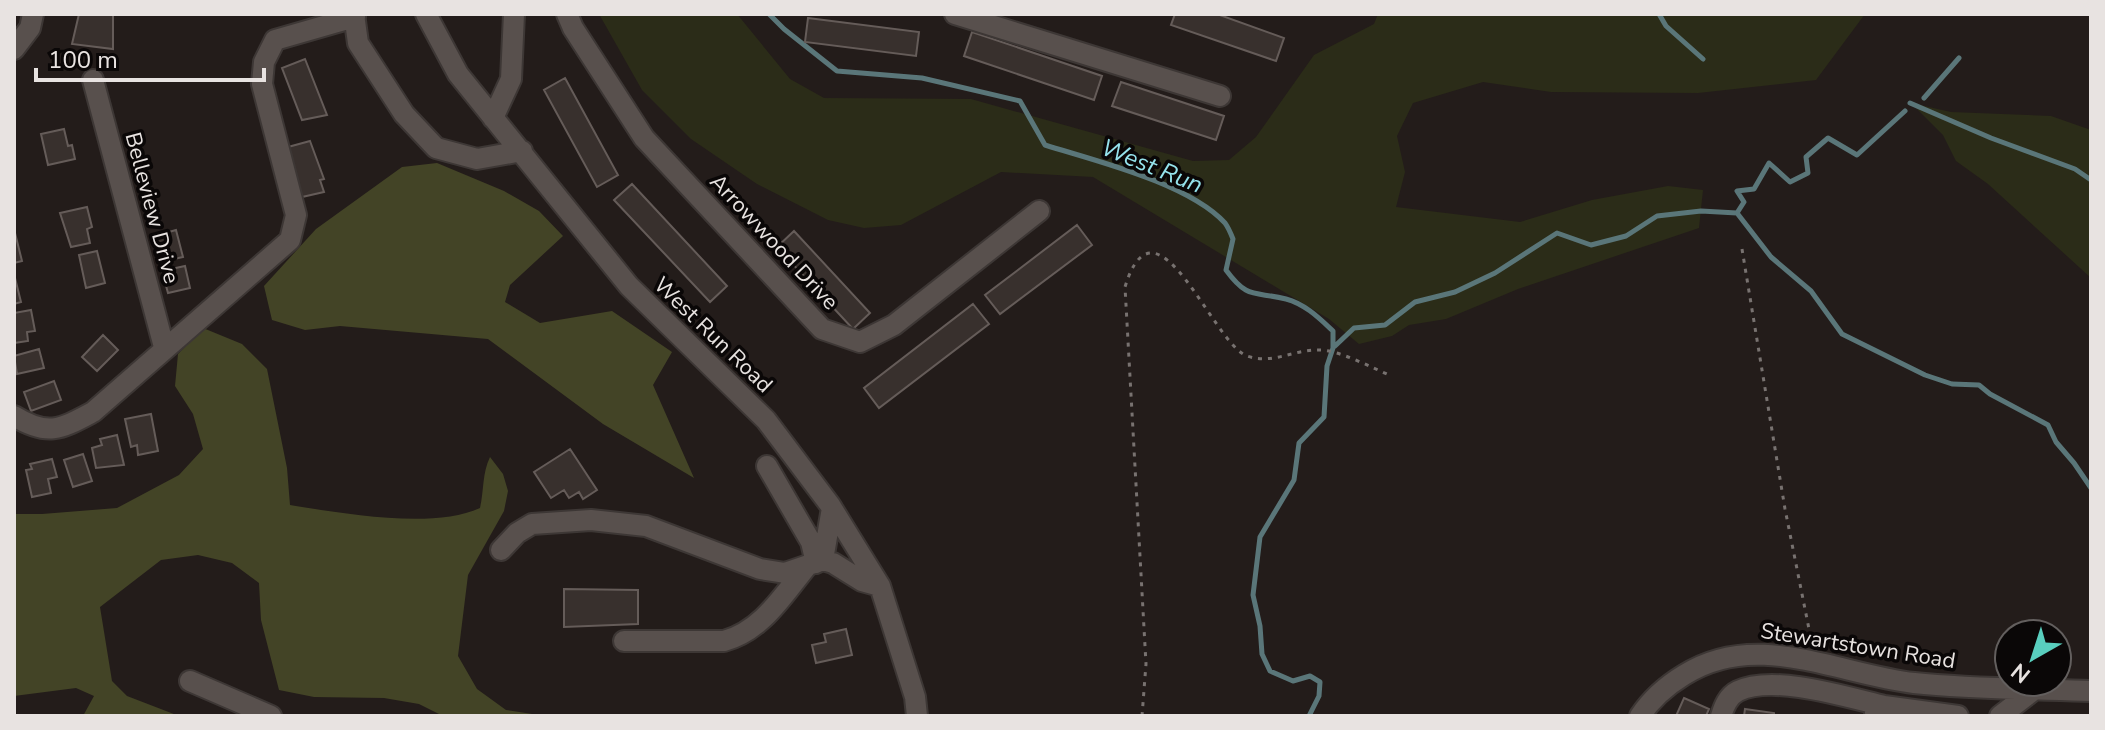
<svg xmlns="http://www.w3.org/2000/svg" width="2105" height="730" font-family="'Nunito Sans',sans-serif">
<rect width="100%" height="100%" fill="#231c1a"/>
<path fill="#2b2c18" d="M599 14H737L790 79 824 98 971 99 1193 161 1229 160 1256 137 1314 55 1374 24 1378 14H1865L1816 80 1698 93 1551 92 1483 82 1413 103 1397 136 1405 172 1396 207 1520 222 1592 200 1668 186 1703 190 1699 228 1518 289 1446 319 1409 325 1392 336 1359 344 1329 319 1093 177 1001 172 901 225 864 228 828 220 757 184 691 139 642 90Z
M1911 103 1951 112 2051 116 2091 130V278L1988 184 1956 161 1943 135Z"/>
<path fill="#434426" d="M437 163 504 191 539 211 563 236 510 285 505 302 540 323 612 311 672 352 653 385 694 478 603 424 488 339 340 326 305 330 272 320 264 286 316 229 402 167Z
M203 328 242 344 267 369 287 468 290 505C342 513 432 530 480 508 484 490 482 474 490 457L503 474 508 491 504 511 468 575 458 656 477 689 506 710 545 716H443L419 704 384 698 314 697 279 690 261 620 259 583 232 563 198 555 161 560 100 607 112 681 127 696 179 716H83L94 696 76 688 14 696V514H42L117 508 179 475 203 449 193 414 175 386 178 354Z"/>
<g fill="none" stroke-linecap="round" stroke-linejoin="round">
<path stroke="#5a7679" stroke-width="5" d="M769 14 784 29 837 71 922 78 1020 101 1045 145C1096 161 1188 183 1225 223 1228 227 1231 234 1233 239L1226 270C1248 300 1254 291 1286 299 1305 304 1319 318 1333 331V348L1327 366 1324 417 1299 443 1294 480 1260 537 1253 595 1260 626 1262 654 1270 671 1293 681 1310 676 1320 682 1319 696 1309 716
M1659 14 1666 26 1703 59
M1924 98 1959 58
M1910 103 1991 138 2075 169 2091 180
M1737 213 1771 257 1811 291 1842 334 1925 375 1952 384 1979 385 1990 394 2048 425 2056 442 2074 463 2091 488
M1335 346 1354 328 1385 325 1415 302 1455 292 1495 273 1557 233 1591 245 1626 236 1657 216 1701 211 1737 213 1744 202 1737 191 1754 189 1769 163 1790 182 1808 173 1806 157 1828 138 1857 155 1905 111"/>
</g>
<path fill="#38302d" stroke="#655c59" stroke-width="2" d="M79 14H113V49L72 44Z
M1175 14H1217L1284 38 1276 61 1171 25Z
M808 18 919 32 916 56 805 42Z
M972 32 1102 76 1094 100 964 56Z
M305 59 327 115 302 120 282 68Z
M565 78 618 175 597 187 544 90Z
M1121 82 1224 116 1216 140 1112 106Z
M64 129 68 146 72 145 75 159 48 165 41 134Z
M310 141 324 179 320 180 324 192 302 197 288 147Z
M632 184 727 286 710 302 614 200Z
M87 207 92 227 87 229 90 243 71 247 60 213Z
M1077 225 1092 245 1000 314 985 295Z
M14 229 22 261 14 263Z
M176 230 183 257 165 261 162 248 157 250 154 236Z
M794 231 870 313 853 329 777 247Z
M97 251 105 283 86 288 79 255Z
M185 266 190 288 168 293 162 271Z
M14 274 21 302 14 304Z
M973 304 989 324 879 408 864 388Z
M31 310 35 331 27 332 28 341 14 343V313Z
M103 335 118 350 97 371 82 357Z
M39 349 44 368 17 374 14 356Z
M54 381 61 400 31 411 24 392Z
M151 414 158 451 138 455 137 445 131 447 125 419Z
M117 435 124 465 96 468 92 448 102 445 100 439Z
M570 449 597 490 583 499 579 492 569 498 564 490 551 498 534 472Z
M83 454 92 481 73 487 64 460Z
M52 459 57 477 48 479 51 493 32 497 26 470 32 469 30 464Z
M564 589 638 590V624L564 627Z
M846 629 852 655 816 663 812 645 826 642 824 634Z
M1684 698 1709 709 1706 716H1676Z
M1745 709 1774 713V716H1744Z"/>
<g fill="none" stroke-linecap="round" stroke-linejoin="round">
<g stroke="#3d3735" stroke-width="24">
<path id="minor" d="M354 14 358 43 404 114 436 148 477 159 522 151
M426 14 458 74 629 286 766 420 830 505 880 586 915 697 917 716
M567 14 573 28 644 138 822 329 860 342 894 325 1039 211
M955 14 1220 96
M14 49 30 28 33 14
M93 80 164 347
M493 118 511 79 514 14
M14 416C48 437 61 429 93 412L290 240 296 215 262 84 264 62 275 40 355 17
M767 466 811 542 816 563
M501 550 517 533 532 524 591 520 646 526 760 569 785 573 823 560 833 563 862 581 880 586
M823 560 832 508
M624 641H724C762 631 783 595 807 566
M190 681 271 716
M1875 713 1884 706 1958 716
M1640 716C1652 698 1666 686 1684 675 1756 629 1837 674 1914 683 1973 689 2032 689 2091 691
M1721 716C1724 706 1728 696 1738 691 1773 674 1847 697 1884 706
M2000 716 2035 689"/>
</g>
<path stroke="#787270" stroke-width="3" stroke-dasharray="4 6" stroke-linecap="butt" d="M1742 249 1785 509 1812 644
M1142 716 1146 664 1125 287C1156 185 1213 344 1247 356 1273 365 1294 349 1320 350 1338 350 1371 367 1389 375"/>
<use href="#minor" stroke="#58504d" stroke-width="20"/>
</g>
<g text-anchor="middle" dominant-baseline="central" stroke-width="7" stroke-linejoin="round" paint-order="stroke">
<g font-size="22" fill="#e8e3e1" stroke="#0a0707">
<text transform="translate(152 208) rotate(75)">Belleview Drive</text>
<text transform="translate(774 242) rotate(47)">Arrowwood Drive</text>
<text transform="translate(713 335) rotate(44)">West Run Road</text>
<text transform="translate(1858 646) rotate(9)">Stewartstown Road</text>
</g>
<g font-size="24" font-style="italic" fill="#95e3ec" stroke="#0a0707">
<text transform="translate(1152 166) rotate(22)">West Run</text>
</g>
</g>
<rect width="2105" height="730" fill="none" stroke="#e8e3e1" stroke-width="32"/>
<g transform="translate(2033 658) rotate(219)"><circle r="38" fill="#0a0707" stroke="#635f5e" stroke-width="2"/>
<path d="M0-6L14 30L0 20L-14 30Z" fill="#59cebe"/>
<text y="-12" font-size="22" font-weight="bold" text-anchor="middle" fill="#e8e3e1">N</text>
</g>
<path d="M36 68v12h228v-12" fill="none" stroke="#e8e3e1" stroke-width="4"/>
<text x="48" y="68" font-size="24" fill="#e8e3e1" stroke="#0a0707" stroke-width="6" paint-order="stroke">100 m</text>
</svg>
